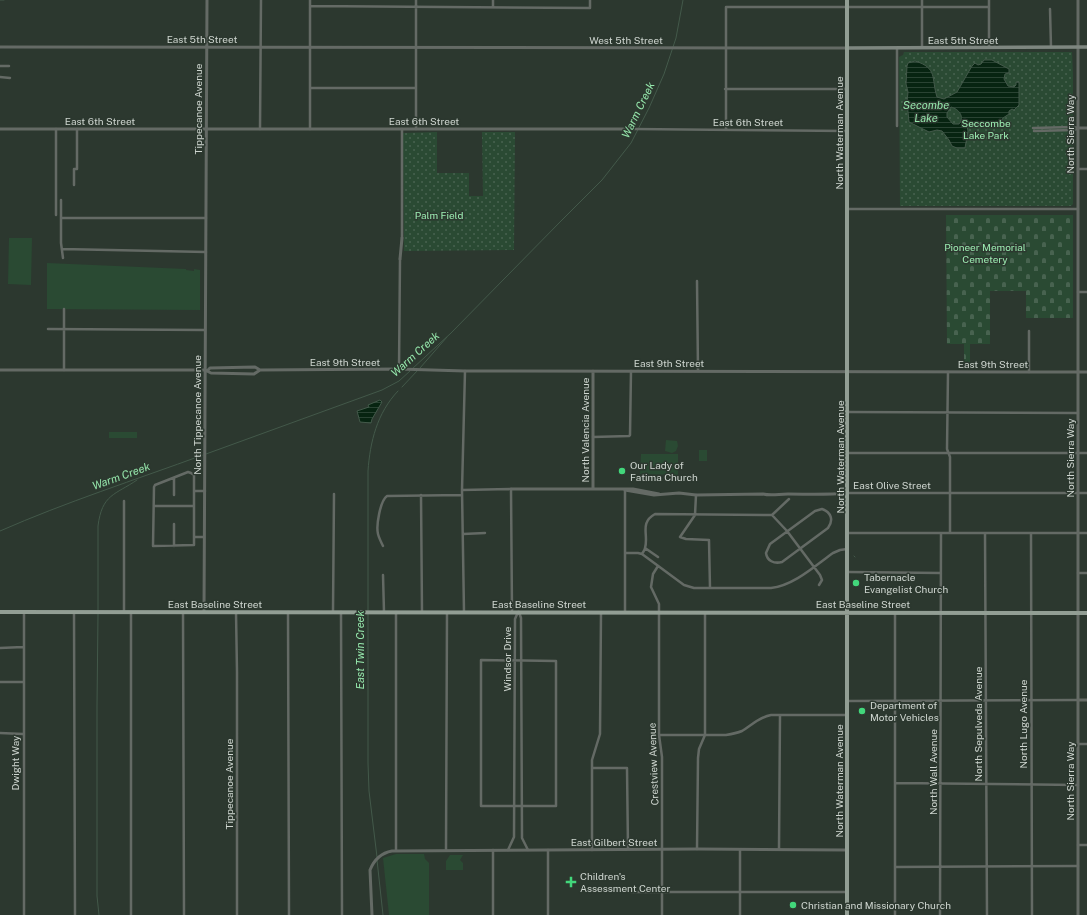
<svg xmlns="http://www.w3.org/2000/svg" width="1087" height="915" font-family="'Public Sans',sans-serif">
<defs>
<pattern id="cemetery-stones" width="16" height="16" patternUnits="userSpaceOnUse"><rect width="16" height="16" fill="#2a4a33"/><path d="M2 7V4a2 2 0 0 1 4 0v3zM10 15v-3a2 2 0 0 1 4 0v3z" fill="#486350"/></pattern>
<pattern id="park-dots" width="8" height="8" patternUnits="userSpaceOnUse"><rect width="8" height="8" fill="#2a4a33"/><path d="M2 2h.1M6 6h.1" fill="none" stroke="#486350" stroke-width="1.8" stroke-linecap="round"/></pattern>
<pattern id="water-rules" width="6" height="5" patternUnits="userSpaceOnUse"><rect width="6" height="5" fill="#072411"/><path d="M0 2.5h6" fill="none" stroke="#2a4333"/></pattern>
</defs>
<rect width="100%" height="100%" fill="#2c382f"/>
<path fill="#2a4a33" d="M9 238H32L31 285 8 284Z
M47 263 186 269V270L194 271V269L200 270V310L47 309Z
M109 432H137V438H109Z
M666 440 677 441 678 446 676 451 672 453 665 451Z
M699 450H707V461H699Z
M641 454H678V475L640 474Z
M396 854H424L425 859 429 863V915H389L383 858Z
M450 855H463L460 860 463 863V870H446V861Z"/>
<path fill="url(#cemetery-stones)" d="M946 215H1073V318H1026V291H990V344H970V369H964V344H947Z"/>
<path fill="url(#park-dots)" d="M904 52H1072L1073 75V123L1072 124 1073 135V204L1071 206H900L899 57 903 55Z
M437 132V173H469V196H483L482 132H515L514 250 404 251 403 133Z"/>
<path fill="url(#water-rules)" stroke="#43594a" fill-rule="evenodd" d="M984 60H992L1009 69V73L1005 74 1004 79 1008 86 1014 87 1016 85V82H1019V105L1014 110 1012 109 1009 111V114L1003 118 999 125 992 127 969 124 967 126 968 131 965 148H957L952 146 949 140 942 131 937 130 929 132 909 122 907 102 908 92 906 84 907 66 908 63 915 61C938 68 931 78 937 97L944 99 957 92 972 66 975 63 978 65 981 64ZM951 107C959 109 965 117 959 124H953L947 117V113Z
M380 400 382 402 372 419 371 423 360 422 357 411 369 407 368 405Z"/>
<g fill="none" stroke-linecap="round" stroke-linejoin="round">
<path stroke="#43594a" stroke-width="1" d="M0 0H4
M420 368 447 337
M412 369 451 333 561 221 602 180 631 143 649 108 664 74 676 38 683 0
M402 387 418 370
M206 454 382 390 399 381 410 371
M0 531C66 502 135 480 203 455
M854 556 855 557
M98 611V526C102 494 115 495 137 480
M368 611V471C370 442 377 413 398 391
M98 614 97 706V896L99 915
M368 614V763L369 791 377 857
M377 860 383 915"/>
<path stroke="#646a65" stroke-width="2.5" d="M416 0V129
M493 0V7
M310 6 590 8V0
M1050 9 1051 47
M922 47V0
M989 47V0
M0 66H9
M0 77 10 78
M310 88H416
M725 89H847
M897 126V48
M1033 128 1073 127 1078 128
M260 129 261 0
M310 129V0
M633 129 847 131
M726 129V7H989
M1034 131 1073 130 1077 129
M1078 169H1087
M74 185V169H77V129
M61 200V243L63 258
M847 209H1078
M56 215V129
M61 218H206
M402 238V129
M62 249 206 252
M697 281 698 371
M1078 292H1087
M64 309V370
M48 329 205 330
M1029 331V372
M399 369 400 259
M948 372 947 449 950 457V533
M848 412 1078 413
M593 437 629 436 630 435 631 371
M848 453H1087
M188 472 191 473 194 475V545L153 546 154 487 155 485Z
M174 478V495
M462 490 511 489 512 612
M194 491H205
M847 493H1087
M421 495 422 612
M696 495 695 515 680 537 686 539 709 540 710 588
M154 506H193
M822 509C831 512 834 520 828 528L782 562C774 564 767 561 766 553L770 544 815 511Z
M772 515 787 531 820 575 822 580 819 585
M174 524V546
M848 533H1087
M985 533 987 915
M1031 533 1032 915
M463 534 485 533
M194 537H204
M383 546C381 542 379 538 378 534 376 526 380 501 387 496L462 495
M645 548 658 557
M625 553H638L642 554 684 585 694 588H771C793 586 815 566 833 553L840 550 847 549
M642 554C643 552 645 550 645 548 649 535 639 523 655 514L772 515 789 499
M658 566 653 574 651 587 659 604V735L662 757V915
M848 572 941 573
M1078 573H1087
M383 575 384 612
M24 612V915
M74 612 75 915
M124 612V501
M131 612V915
M236 612 237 672V915
M288 612 289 915
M333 612 334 494
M341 612 342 915
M464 612 462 490 465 371
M519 612 521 618 522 838 528 850
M625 612V490
M183 613 184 915
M0 648 23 647
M481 660 556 661V806H481Z
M0 682H23
M848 701 1078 700
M0 733 23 734
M659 735H726C732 734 737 733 742 731 752 725 759 717 771 715H847
M1078 744H1087
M592 768H627L628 849
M895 783 1078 785
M1078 845H1087
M697 849 698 758 699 749 705 735V613
M779 849 780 715
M396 850V612
M446 850 447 613
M493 850V915
M508 850 514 837 515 619 518 612
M592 850V760L600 734 601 613
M895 867 1078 866
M631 892H847
M548 915V850
M740 915V850
M895 915V613
M940 915 941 533"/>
<path stroke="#646a65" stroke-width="3" d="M1078 0V915
M0 47 848 48
M1078 128H1087
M0 129H633
M400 259 402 238
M0 370H205L211 373 254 374 260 370 399 369 465 371 1087 372
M207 371 210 368 255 367 260 370
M593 371V489
M511 489H633L659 494
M625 490 654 495 679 493 696 495 763 494C771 496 779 494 788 494 808 494 827 495 847 493
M204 612 207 0
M1078 700H1087
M372 915 370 870C374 860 381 853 392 851L697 849 847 850"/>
<path stroke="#7e8780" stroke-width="3.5" d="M848 48 1087 47"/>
<path stroke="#929e94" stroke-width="4" d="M0 612 1087 613
M847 915V0"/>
</g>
<g fill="#42d77b" stroke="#2c382f" stroke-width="1.5">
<circle cx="622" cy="471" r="4"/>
<circle cx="856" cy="583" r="4"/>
<circle cx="862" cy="711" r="4"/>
<path d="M569 876h4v4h4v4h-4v4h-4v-4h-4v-4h4z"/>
<circle cx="793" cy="905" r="4"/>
</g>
<g text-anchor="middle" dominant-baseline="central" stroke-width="3" stroke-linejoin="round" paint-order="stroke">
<g font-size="10" fill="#cfd6d0" stroke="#2c382f">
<text x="202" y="39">East 5th Street</text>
<text x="626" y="40">West 5th Street</text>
<text x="963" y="40">East 5th Street</text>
<text transform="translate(198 109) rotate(-90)">Tippecanoe Avenue</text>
<text x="100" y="121">East 6th Street</text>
<text x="424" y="121">East 6th Street</text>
<text x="748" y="122">East 6th Street</text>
<text transform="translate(839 133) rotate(-90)">North Waterman Avenue</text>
<text transform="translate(1070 134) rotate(-90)">North Sierra Way</text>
<text x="345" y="362">East 9th Street</text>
<text x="669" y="363">East 9th Street</text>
<text x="993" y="364">East 9th Street</text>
<text transform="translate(197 415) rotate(-90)">North Tippecanoe Avenue</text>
<text transform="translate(585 430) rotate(-90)">North Valencia Avenue</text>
<text transform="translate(840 457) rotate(-90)">North Waterman Avenue</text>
<text transform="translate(1070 458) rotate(-90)">North Sierra Way</text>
<text x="892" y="485">East Olive Street</text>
<text x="215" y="604">East Baseline Street</text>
<text x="539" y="604">East Baseline Street</text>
<text x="863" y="604">East Baseline Street</text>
<text transform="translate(507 659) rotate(-90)">Windsor Drive</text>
<text transform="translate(978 724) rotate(-90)">North Sepulveda Avenue</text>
<text transform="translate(1023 724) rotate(-90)">North Lugo Avenue</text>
<text transform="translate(15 763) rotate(-90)">Dwight Way</text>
<text transform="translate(653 764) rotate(-92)">Crestview Avenue</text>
<text transform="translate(933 772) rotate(-90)">North Wall Avenue</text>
<text transform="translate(839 781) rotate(-90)">North Waterman Avenue</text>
<text transform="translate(1070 781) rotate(-90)">North Sierra Way</text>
<text transform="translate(229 784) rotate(-90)">Tippecanoe Avenue</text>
<text x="614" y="842">East Gilbert Street</text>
</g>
<g font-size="10" fill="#9cedb2" stroke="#2c382f">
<text x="986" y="123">Seccombe<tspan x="986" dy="12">Lake Park</tspan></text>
<text x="439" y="215">Palm Field</text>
<text x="985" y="247">Pioneer Memorial<tspan x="985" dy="12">Cemetery</tspan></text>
</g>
<g font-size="10" fill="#cfd6d0" stroke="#2c382f" text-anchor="start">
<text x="630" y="465">Our Lady of<tspan x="630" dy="12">Fatima Church</tspan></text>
<text x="864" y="577">Tabernacle<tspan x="864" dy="12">Evangelist Church</tspan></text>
<text x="870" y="705">Department of<tspan x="870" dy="12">Motor Vehicles</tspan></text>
<text x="580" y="876">Children's<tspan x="580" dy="12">Assessment Center</tspan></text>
<text x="801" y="905">Christian and Missionary Church</text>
</g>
<g font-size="11" font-style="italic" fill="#95e6ab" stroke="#2c382f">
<text x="926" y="105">Secombe<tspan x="926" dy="13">Lake</tspan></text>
<text transform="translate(638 110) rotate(-64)">Warm Creek</text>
<text transform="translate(415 354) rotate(-42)">Warm Creek</text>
<text transform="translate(121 476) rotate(-20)">Warm Creek</text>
<text transform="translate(360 650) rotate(-90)">East Twin Creek</text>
</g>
</g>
</svg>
